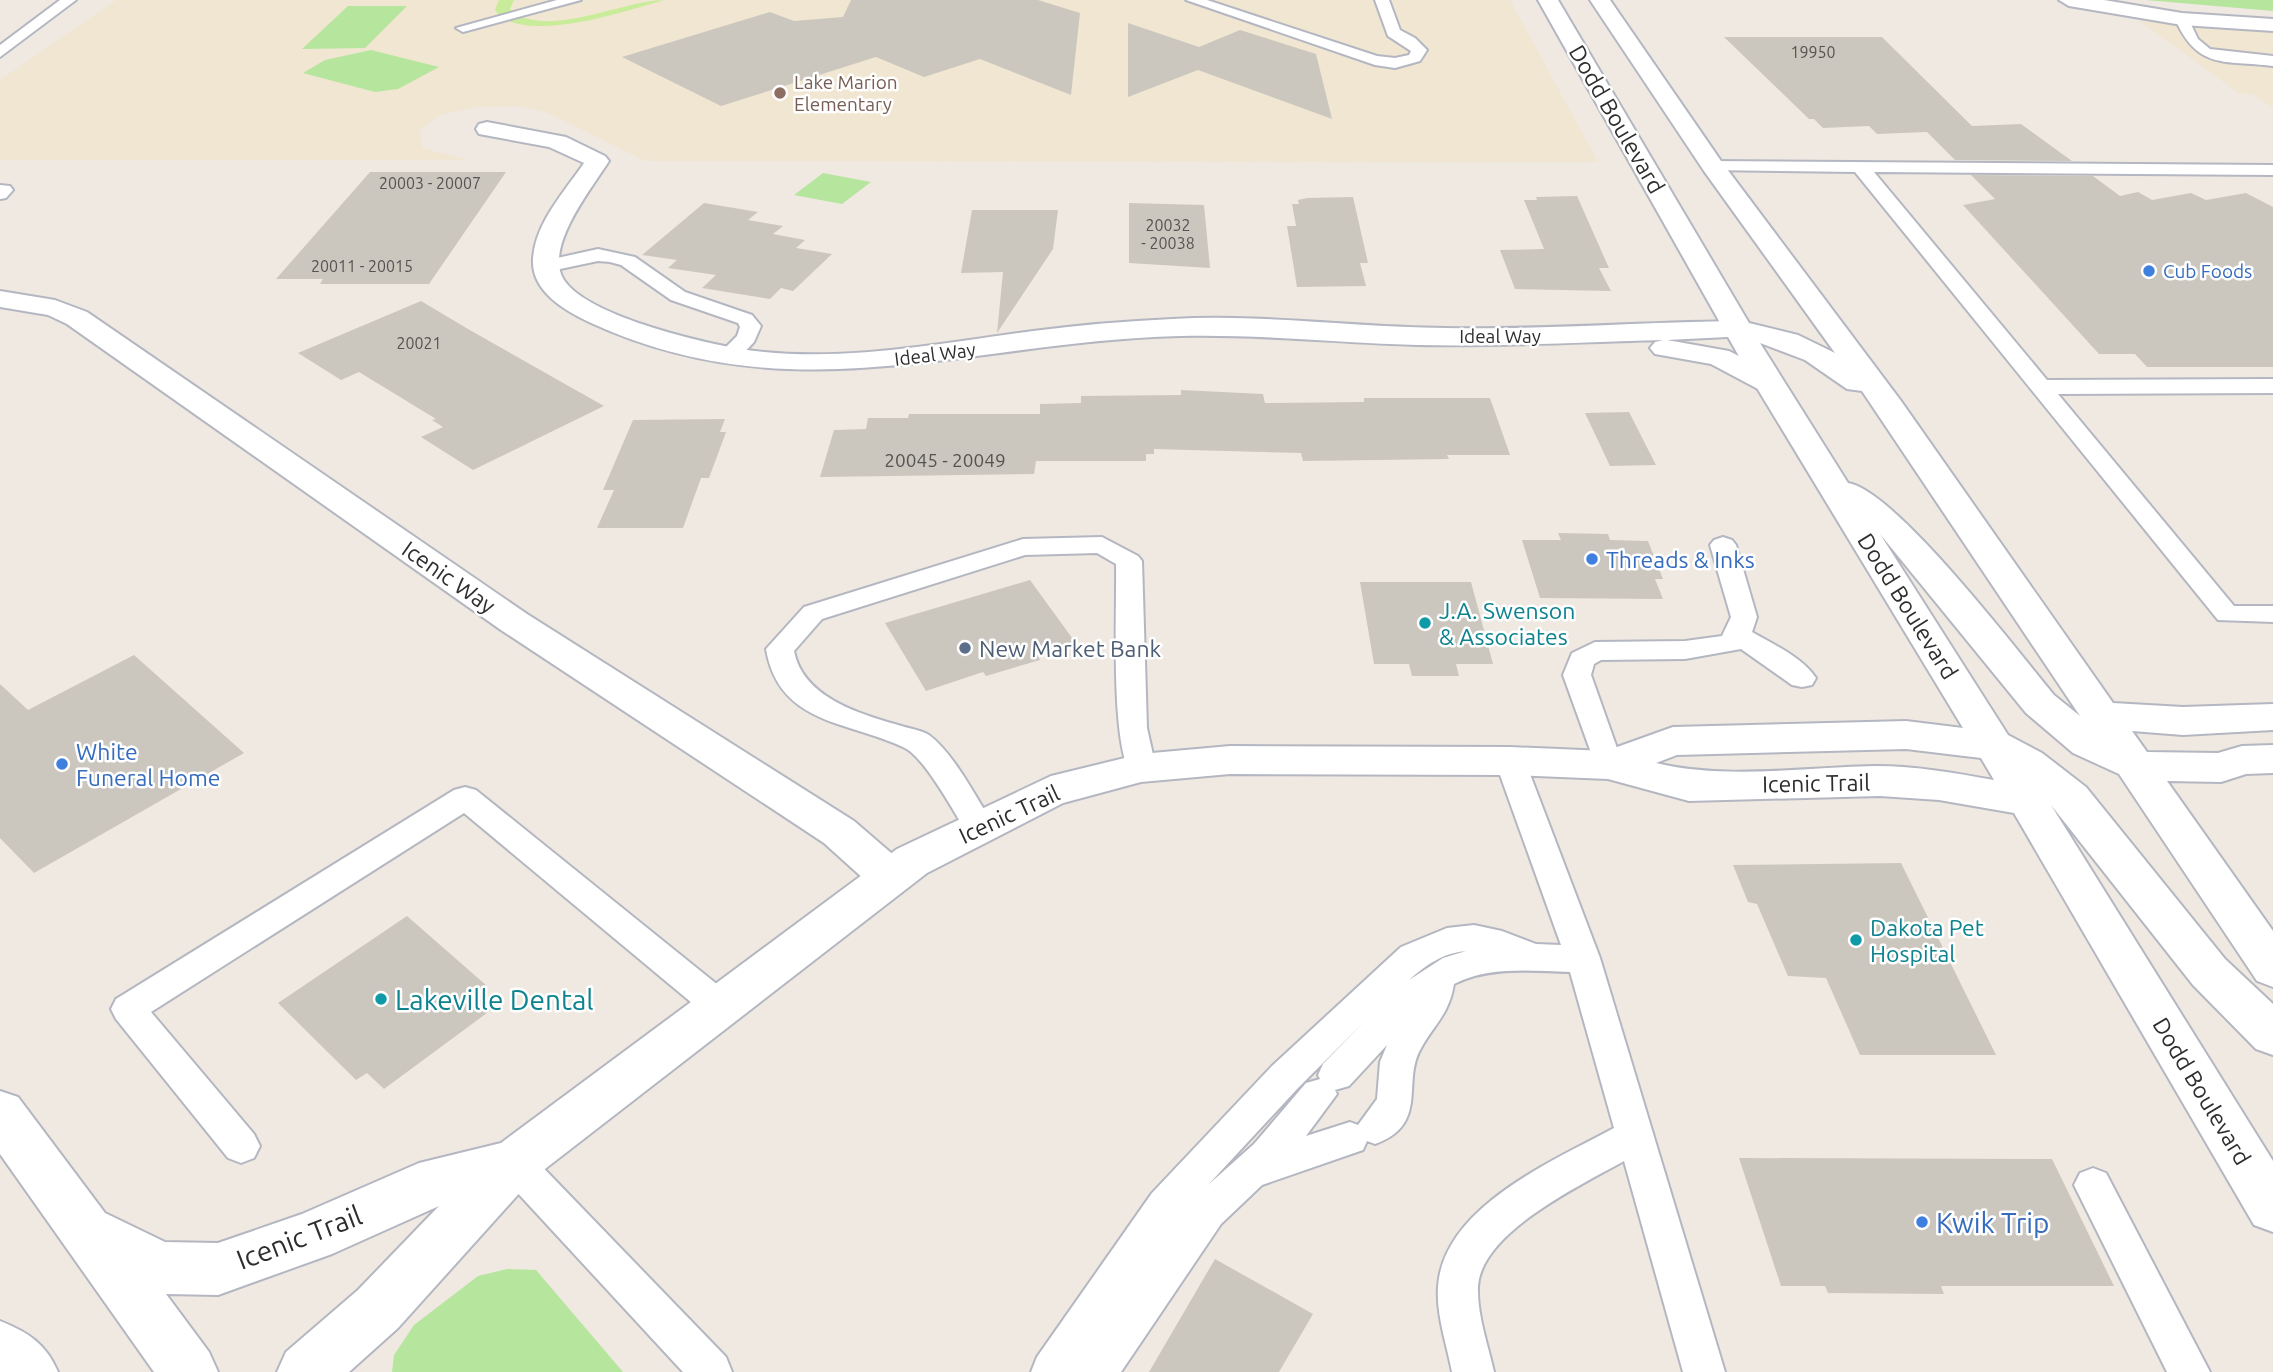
<svg xmlns="http://www.w3.org/2000/svg" width="2273" height="1372" font-family="Ubuntu,sans-serif">
<rect width="100%" height="100%" fill="#efe9e1"/>
<path fill="#f0e6d1" d="M116 0H1510L1598 162 646 161 546 112 518 106 479 107 439 115 419 131 423 148 466 160H0V80Z
M2126 11 2273 25V108L2253 94H2240Z"/>
<path fill="#b6e59e" d="M2146 0H2273V11Z
M348 6H407L365 48 302 49Z
M371 50 439 67 398 89 375 92 303 73 325 60Z
M823 173 871 182 842 204 794 195Z
M507 1269 536 1270 623 1372H392L394 1355 414 1325 478 1276Z"/>
<path fill="#c9ec9a" d="M499 0H514L510 9C544 41 623 0 664 0 629 10 521 47 495 10Z"/>
<path fill="#cbc7bf" d="M851 0H1038L1080 13 1071 95 980 59 924 77 876 57 721 106 622 57 770 12 794 21 843 17Z
M1128 23 1199 47 1240 30 1316 54 1332 119 1198 70 1128 97Z
M1724 37H1882L1972 126 2021 124 2072 161 1955 160 1927 132 1877 134 1869 126 1823 128 1814 119H1809Z
M370 172H506L429 284H320L323 279H276Z
M1971 175 2093 176 2120 196 2138 192 2152 200 2191 193 2206 200 2246 193 2273 207V367H2147L2135 354H2099L1963 205 1995 199Z
M1577 196 1609 268H1599L1611 291 1515 289 1500 250 1544 249 1524 200H1537L1536 197Z
M1353 197 1368 263H1360L1366 286 1297 287 1287 226H1296L1292 204H1299L1298 200 1307 198Z
M704 203 758 212 748 220 783 226 773 234 805 240 796 248 832 254 793 291 781 288 770 299 702 288 716 275 668 268 677 260 642 255Z
M1129 203 1204 205 1210 268 1129 263Z
M972 210H1058L1053 249 997 333 1003 272 961 273Z
M421 301 468 329 604 406 473 470 421 437 443 427 432 420 436 419 359 372 341 380 298 353Z
M1181 390 1263 394 1265 403 1364 402V398H1490L1510 455H1447L1449 459 1303 461 1301 453 1154 449V454H1146V461H1036L1034 474 820 477 834 430 866 429 868 418H908L909 414H1040V404L1081 403V396L1181 395Z
M1629 412 1656 465 1610 466 1585 413Z
M725 419 720 432H726L709 478H701L683 528H597L614 490H603L633 420Z
M1558 533 1608 534 1610 540 1648 541 1663 579H1655L1663 599 1540 598 1522 540H1561Z
M1030 580 1075 642 1037 654 1040 660 986 676 983 672 926 691 885 623Z
M1360 582H1471L1493 664H1456L1459 676H1412L1409 664H1374Z
M134 655 244 753 34 873 0 838V684L28 710Z
M1901 863 1996 1055H1860L1826 978 1788 976 1757 904 1748 902 1733 865Z
M407 916 487 986 475 995 491 1010 384 1089 367 1073 356 1080 278 1003Z
M1739 1158 2052 1159 2114 1286H1941L1944 1294 1828 1293 1825 1286H1781Z
M1215 1259 1313 1314 1279 1372H1149Z"/>
<g fill="none" stroke-linecap="round" stroke-linejoin="round">
<g stroke="#b4b7c1" stroke-width="4">
<path id="lane" d="M60 0H76L0 57V45Z
M557 0H581L463 32 456 28Z
M1186 0H1207L1377 56 1395 58 1409 55 1411 51 1388 36 1375 0H1389L1400 30 1415 38 1427 50 1420 61 1395 68 1375 65Z
M2182 15 2187 16 2198 39 2210 49 2273 56V66C2223 60 2198 70 2175 19Z
M1712 161 2273 165V175L1874 172 2047 380 2273 379V393L2058 394 2234 606H2273V622L2218 620 1855 172 1706 170 1703 166Z
M0 185 10 186 13 190 6 198 0 199Z
M598 249 635 257 685 292 752 315 761 326 754 342 736 361H720L717 356 737 336 740 327 738 323 671 300 621 265 610 262 598 261 546 272 536 266 539 262Z
M1102 537 1138 556 1142 561 1147 728 1156 768 1151 775 1141 779 1131 775C1110 740 1117 611 1116 564L1097 553 1025 555 822 619 794 651C803 697 857 713 898 725 907 728 921 730 929 735 953 753 974 794 990 819L994 827 990 835 979 838 968 835C956 815 925 758 905 748 851 721 779 726 766 649L804 607 1023 539Z
M1723 537 1732 540 1736 545 1757 617 1752 632C1773 644 1803 658 1816 678L1812 685 1802 687 1792 685 1741 649 1685 659 1601 660 1594 664 1591 675 1623 765 1618 772 1608 775 1598 772 1563 675 1572 653 1595 642 1685 641 1722 636 1731 617 1710 545 1714 540Z
M1510 751 1520 754 1525 761 1600 958 1725 1372H1683L1624 1161C1581 1185 1480 1233 1478 1287 1477 1315 1488 1345 1494 1372H1452C1447 1345 1436 1315 1438 1287 1443 1207 1553 1161 1614 1128L1570 972C1532 971 1489 966 1454 984 1449 1016 1432 1026 1419 1052 1403 1085 1428 1125 1375 1144L1367 1141 1363 1150 1262 1185 1221 1224 1121 1372H1031L1037 1357 1152 1193 1272 1066 1401 947 1447 928 1474 925 1502 931 1536 944 1561 945 1495 761 1500 754ZM1466 951 1443 958 1409 980C1426 965 1443 953 1466 951ZM1364 1022 1323 1064 1318 1075 1320 1079 1306 1083 1254 1144 1208 1185 1298 1088ZM1387 1045 1380 1062 1377 1099 1358 1125 1350 1122 1306 1136 1337 1094 1335 1090 1349 1086Z
M465 787 476 790 734 998 739 1008 734 1018 722 1022 710 1018 464 813 151 1012 254 1134 260 1146 254 1158 241 1163 228 1158 116 1019 111 1009 116 999 454 790Z
M514 1146 527 1151 726 1357 732 1372H683L501 1175 495 1163 501 1151Z
M2093 1168 2106 1173 2210 1372H2167L2074 1185 2080 1173Z"/>
</g>
<g stroke="#b4b7c1" stroke-width="4">
<path id="street" d="M2059 0H2104L2182 13 2273 19V31L2182 25 2069 6Z
M487 122 566 137 605 156 609 161C592 188 543 248 564 280 588 317 712 346 755 351 848 362 942 343 1033 331 1079 325 1126 321 1172 319 1263 314 1354 327 1445 328 1543 330 1640 322 1738 321L1748 324 1752 330 1748 336 1667 340 1729 351 1780 377 1784 383 1780 389 1769 392 1758 389 1711 364 1655 354 1650 348 1655 342 1663 340C1582 342 1500 347 1418 345 1339 343 1259 334 1180 336 971 341 793 417 589 322 564 310 531 291 533 259 535 223 565 191 584 163L549 147 479 134 476 129 479 124Z
M0 291 55 300 87 312 527 614 854 821 905 865 912 877 905 889 890 894 875 889 824 843 501 630 67 324 48 315 0 307Z"/>
</g>
<g stroke="#b4b7c1" stroke-width="4">
<path id="secondary" d="M1538 0H1558L1749 323 1798 335 1835 353 1704 171 1590 0H1610L1721 161 1901 401 2113 703 2183 707 2273 704V730L2183 735 2132 731 2147 752 2218 753 2242 746 2273 745V773L2246 774 2221 782 2167 781 2273 931V987L2257 981 2119 774 2073 753 2026 713 1880 534 2008 735 2042 753 2086 787 2225 959 2273 1004V1055L2256 1049 2193 985 2051 805 2273 1161V1232L2254 1225 2014 813 1939 800 1880 796 1689 801 1608 779 1510 775 1230 774 1141 782 1063 803 927 873 532 1179 398 1328 349 1372H277L286 1352 358 1290 439 1206 332 1254 218 1295 166 1294 209 1352 218 1372H154L0 1154V1091L18 1097 105 1213 165 1242 218 1243 302 1214 419 1163 501 1143 897 849 1051 776 1141 754 1230 746 1510 747 1606 751 1673 727 1906 721 1963 728 1754 383ZM1760 343 1805 360 1847 389 1862 391 2080 716 2054 695C2018 652 1895 490 1848 483ZM1906 749 1981 758 1994 780C1955 773 1916 766 1876 766 1804 767 1726 780 1656 763L1677 755Z
M0 1321C28 1332 46 1344 58 1372H0Z"/>
</g>
<use href="#lane" fill="#fff" fill-rule="evenodd"/>
<use href="#street" fill="#fff" fill-rule="evenodd"/>
<use href="#secondary" fill="#fff" fill-rule="evenodd"/>
</g>
<circle fill="#8d6e63" stroke="#fff" stroke-width="2.5" cx="780" cy="93" r="7"/>
<g fill="#3f7fe0" stroke="#fff" stroke-width="2.5">
<circle cx="2149" cy="271" r="7"/>
<circle cx="1592" cy="559" r="7"/>
<circle cx="62" cy="764" r="7"/>
<circle cx="1922" cy="1222" r="7"/>
</g>
<g fill="#0f9aa8" stroke="#fff" stroke-width="2.5">
<circle cx="1425" cy="623" r="7"/>
<circle cx="1856" cy="940" r="7"/>
<circle cx="381" cy="999" r="7"/>
</g>
<circle fill="#5c6f8a" stroke="#fff" stroke-width="2.5" cx="965" cy="648" r="7"/>
<g text-anchor="middle" dominant-baseline="central" stroke-width="5" stroke-linejoin="round" paint-order="stroke">
<g font-size="16" fill="#555452">
<text x="1813" y="52">19950</text>
<text x="430" y="183">20003 - 20007</text>
<text x="1168" y="225">20032<tspan x="1168" dy="18">- 20038</tspan></text>
<text x="362" y="266">20011 - 20015</text>
<text x="419" y="343">20021</text>
</g>
<g font-size="19" fill="#785e54" stroke="#fff" text-anchor="start">
<text x="794" y="82">Lake Marion<tspan x="794" dy="22">Elementary</tspan></text>
</g>
<g font-size="19" fill="#366cbe" stroke="#fff" text-anchor="start">
<text x="2163" y="271">Cub Foods</text>
</g>
<g font-size="19" fill="#2e2e2e" stroke="#fff">
<text x="1500" y="336">Ideal Way</text>
<text transform="translate(935 354) rotate(-7)">Ideal Way</text>
</g>
<g font-size="19" fill="#555452">
<text x="945" y="460">20045 - 20049</text>
</g>
<g font-size="23" fill="#2e2e2e" stroke="#fff">
<text transform="translate(1617 119) rotate(60)">Dodd Boulevard</text>
<text transform="translate(449 577) rotate(35)">Icenic Way</text>
<text transform="translate(1908 606) rotate(58)">Dodd Boulevard</text>
<text transform="translate(1816 783) rotate(-1)">Icenic Trail</text>
<text transform="translate(1009 814) rotate(-25)">Icenic Trail</text>
<text transform="translate(2202 1091) rotate(59)">Dodd Boulevard</text>
</g>
<g font-size="23" fill="#366cbe" stroke="#fff" text-anchor="start">
<text x="1606" y="559">Threads &amp; Inks</text>
<text x="76" y="751">White<tspan x="76" dy="26">Funeral Home</tspan></text>
</g>
<g font-size="23" fill="#0d838f" stroke="#fff" text-anchor="start">
<text x="1439" y="610">J.A. Swenson<tspan x="1439" dy="26">&amp; Associates</tspan></text>
<text x="1870" y="927">Dakota Pet<tspan x="1870" dy="26">Hospital</tspan></text>
</g>
<g font-size="23" fill="#4e5e75" stroke="#fff" text-anchor="start">
<text x="979" y="648">New Market Bank</text>
</g>
<g font-size="28" fill="#0d838f" stroke="#fff" text-anchor="start">
<text x="395" y="999">Lakeville Dental</text>
</g>
<g font-size="28" fill="#366cbe" stroke="#fff" text-anchor="start">
<text x="1936" y="1222">Kwik Trip</text>
</g>
<g font-size="28" fill="#2e2e2e" stroke="#fff">
<text transform="translate(299 1237) rotate(-21)">Icenic Trail</text>
</g>
</g>
</svg>
